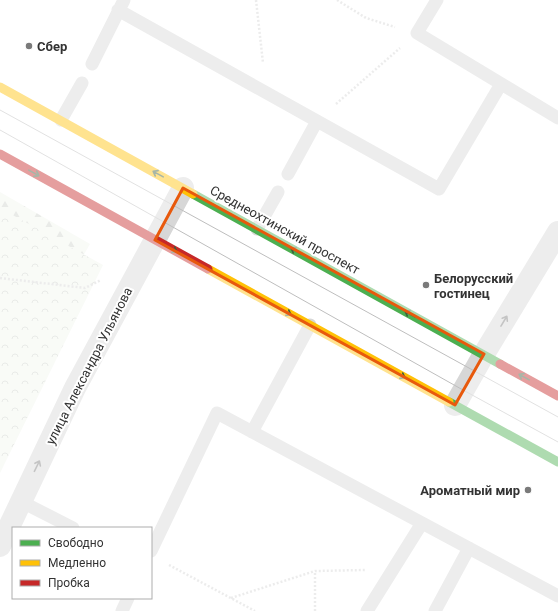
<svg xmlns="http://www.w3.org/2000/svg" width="558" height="611" font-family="Roboto,sans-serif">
<defs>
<pattern id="forest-firs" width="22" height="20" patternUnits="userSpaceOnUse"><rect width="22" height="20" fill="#f1f5ed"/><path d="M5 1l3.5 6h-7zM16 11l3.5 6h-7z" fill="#cfd2cc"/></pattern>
<pattern id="park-crowns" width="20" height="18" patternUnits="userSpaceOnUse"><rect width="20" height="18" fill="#f1f5ed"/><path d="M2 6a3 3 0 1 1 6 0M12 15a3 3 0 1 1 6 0" fill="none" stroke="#cfd2cc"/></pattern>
</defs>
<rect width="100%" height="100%" fill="#fff"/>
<path fill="url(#forest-firs)" d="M0 192 90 244 72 275 0 234Z"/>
<path fill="url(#park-crowns)" d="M0 208 103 265 0 473Z"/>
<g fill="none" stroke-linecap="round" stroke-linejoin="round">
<path stroke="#d6d6d6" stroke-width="2.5" stroke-dasharray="2 2" stroke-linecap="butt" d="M256 0 263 63
M337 0 366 18 395 27
M336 104 400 48
M0 278 85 288 101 280
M169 565 255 611
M231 598 315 571 365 570
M315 611V571"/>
<path stroke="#d7d7d7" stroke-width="13" d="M437 0 417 33 558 118
M118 10 439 189 501 84
M92 64 124 0
M61 120 82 83
M288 174 317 121
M257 229 278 192
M252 432 310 325
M20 501 73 528
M151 551 217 413 558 596
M122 611 128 598
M367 611 422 523
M435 611 469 548"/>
<path stroke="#d7d7d7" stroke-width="22" d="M455 405 484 354 558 232
M0 546 75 388 183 188"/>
<path stroke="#4caf50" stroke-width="9" d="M193 194 500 364
M449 402 558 462"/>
<path stroke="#ffc107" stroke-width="9" d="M0 87 193 194
M208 269 449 402"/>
<path stroke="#c62828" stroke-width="9" d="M0 154 208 269
M500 364 558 396"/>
<path stroke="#bebebe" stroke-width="1" d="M0 110 558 417
M0 130 463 390 558 442"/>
</g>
<defs><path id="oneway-shaft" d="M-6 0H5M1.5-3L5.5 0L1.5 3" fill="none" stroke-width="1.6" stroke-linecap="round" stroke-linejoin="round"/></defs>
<g stroke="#3c5e3d">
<use href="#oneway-shaft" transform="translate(34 173) rotate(29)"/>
<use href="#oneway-shaft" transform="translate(158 174) rotate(-151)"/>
<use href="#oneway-shaft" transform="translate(172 249) rotate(29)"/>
<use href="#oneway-shaft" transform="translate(296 251) rotate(-151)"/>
<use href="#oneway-shaft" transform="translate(286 312) rotate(29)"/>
<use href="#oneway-shaft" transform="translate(410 314) rotate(-151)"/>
<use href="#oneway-shaft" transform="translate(400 375) rotate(29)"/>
<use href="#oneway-shaft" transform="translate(524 377) rotate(-151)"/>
</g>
<g stroke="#7d7d7d">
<use href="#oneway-shaft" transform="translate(504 321) rotate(-59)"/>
<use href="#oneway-shaft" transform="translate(37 466) rotate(-64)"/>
</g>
<path d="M0 0H558V611H0ZM183 188 484 354 455 405 155 240Z" fill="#fff" fill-opacity=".55" fill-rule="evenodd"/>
<path fill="none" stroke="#e8590c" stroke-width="3" stroke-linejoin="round" d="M183 188 484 354 455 405 155 240Z"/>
<g fill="#7a7a7a" stroke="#fff" stroke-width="1.5">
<circle cx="29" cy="46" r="4"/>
<circle cx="426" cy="285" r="4"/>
<circle cx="528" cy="490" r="4"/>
</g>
<g text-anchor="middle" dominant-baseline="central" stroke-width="4" stroke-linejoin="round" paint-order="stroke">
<g font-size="13" font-weight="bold" fill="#333" stroke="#fff" text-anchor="start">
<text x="37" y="46">Сбер</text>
<text x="434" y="278">Белорусский<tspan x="434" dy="15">гостинец</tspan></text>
<text x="520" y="490" text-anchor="end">Ароматный мир</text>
</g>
<g font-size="13" fill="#333" stroke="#fff">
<text transform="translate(285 230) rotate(29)">Среднеохтинский проспект</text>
<text transform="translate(89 366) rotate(-63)">улица Александра Ульянова</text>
</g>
</g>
<rect x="12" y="527" width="140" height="72" fill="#ffffff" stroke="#adadad"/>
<rect x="20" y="540" width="20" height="6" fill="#4caf50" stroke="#adadad"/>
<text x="48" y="547" font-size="12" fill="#333333">Свободно</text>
<rect x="20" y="560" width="20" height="6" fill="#ffc107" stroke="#adadad"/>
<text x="48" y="567" font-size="12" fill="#333333">Медленно</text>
<rect x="20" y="580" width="20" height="6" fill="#c62828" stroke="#adadad"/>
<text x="48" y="587" font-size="12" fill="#333333">Пробка</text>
</svg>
